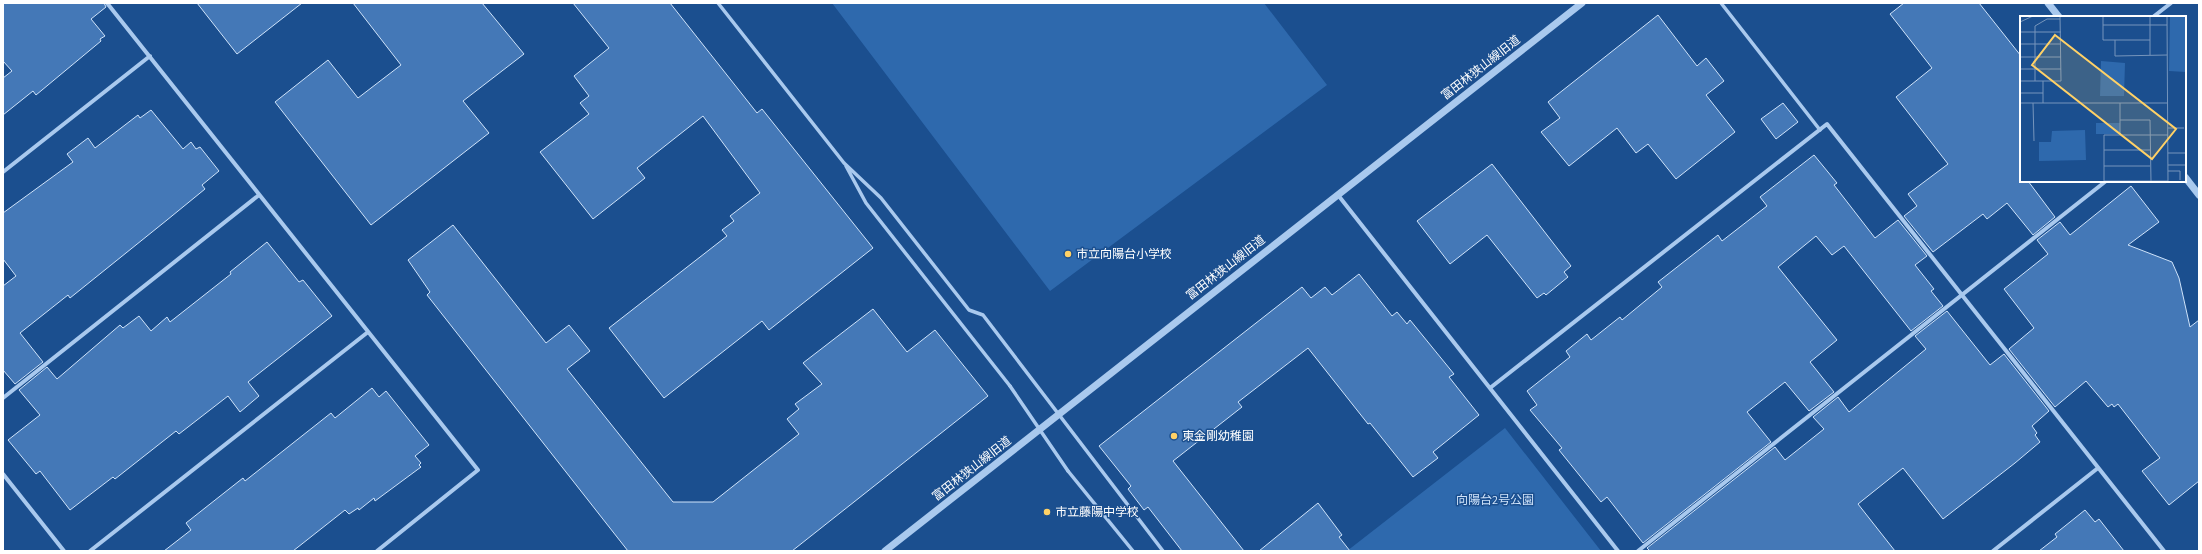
<svg xmlns="http://www.w3.org/2000/svg" width="2202" height="554" font-family="'Source Sans 3','Noto Sans JP',sans-serif">
<rect width="100%" height="100%" fill="#1b4f8f"/>
<path fill="#2e69ad" d="M832 3H1264L1327 85 1050 291Z
M1505 428 1601 551H1347Z"/>
<path fill="#4478b7" stroke="#cfe3fa" d="M3 3H104L106 7 91 19 105 36 100 39 101 41 36 95 33 91 3 115V78L12 71 3 61Z
M197 3H302L237 54Z
M353 3H482L524 54 463 101 489 133 371 225 275 102 328 60 358 98 401 65Z
M573 3H670L757 113 762 109 873 248 769 330 762 321 664 398 609 328 727 236 722 230 734 221 730 216 760 193 703 116 637 168 645 178 593 219 540 152 589 114 580 103 589 96 574 76 609 48Z
M1904 3H1979L2021 56V181H2028L2055 217 2033 235 2007 203 1987 219 1983 214 1933 252 1904 216 1917 206 1908 194 1948 164 1896 97 1932 68 1890 14Z
M1658 15 1697 66 1706 58 1724 81 1706 95 1735 132 1676 179 1648 144 1636 153 1617 128 1569 166 1541 132 1560 118 1548 102Z
M1783 103 1798 122 1776 139 1761 119Z
M151 110 183 149 191 142 196 149 200 147 219 171 202 185 205 189 167 220 70 298 68 295 20 333 43 362 15 384 3 370V286L16 276 3 259V213L73 162 67 154 88 138 95 148 138 115 140 118Z
M1814 155 1837 183 1834 185 1875 238 1898 220 1927 256 1915 265 1934 289 1931 291 1943 306 1911 331 1844 246 1832 255 1816 236 1778 267 1837 340 1810 362 1834 392 1809 411 1785 382 1747 412 1771 442 1643 543 1607 497 1601 502 1559 450 1562 448 1530 410 1537 405 1527 391 1570 357 1566 351 1587 334 1591 340 1620 317 1622 320 1662 287 1658 282 1718 235 1722 241 1767 206 1760 197Z
M1492 164 1571 266 1564 272 1568 277 1546 295 1544 293 1537 298 1487 235 1450 264 1417 221Z
M2131 186 2159 222 2128 245 2172 262 2179 278 2190 327 2199 320V481L2169 505 2142 471 2160 458 2118 404 2114 407 2112 404 2108 407 2086 381 2055 407 2009 349 2034 328 2004 289 2048 254 2037 240 2060 222 2070 235Z
M453 225 546 343 569 325 590 351 567 369 673 502H713L799 434 787 419 799 409 795 404 822 384 803 363 873 309 907 352 935 330 988 396 792 551H628L427 295 430 292 408 260Z
M267 242 299 282 303 280 332 316 248 382 259 396 240 412 228 396 179 434 176 431 115 479 113 477 70 510 40 471 36 474 8 440 40 415 19 390 47 367 57 379 120 325 123 328 139 316 151 331 167 317 170 322 231 274 230 272Z
M1359 274 1392 316 1397 312 1407 324 1410 320 1454 374 1449 377 1479 415 1433 452 1438 458 1413 477 1370 423 1368 424 1308 348 1238 402 1242 407 1173 461 1244 551H1182L1148 507 1144 510 1128 489 1131 486 1099 446 1302 287 1311 298 1325 287 1332 295Z
M1947 311 1990 365 2004 354 2049 411 2032 426 2037 433 2035 435 2040 442 2015 463 1943 519 1903 468 1858 504 1895 551H1650L1647 548 1775 447 1785 460 1824 429 1813 417 1838 397 1849 412 1926 349 1915 336Z
M372 388 379 397 386 391 429 445 415 456 421 463 419 465 421 467 375 501 374 498 359 510 358 508 349 514 345 510 293 551H164L191 530 186 523 243 478 245 481 331 413 335 418Z
M1318 503 1342 535 1339 537 1350 551H1259Z
M2085 510 2095 522 2099 519 2124 551H2039L2057 537 2055 534Z"/>
<g fill="none" stroke-linecap="round" stroke-linejoin="round">
<path stroke="#a9c9ee" stroke-width="3.5" d="M718 3 844 163 881 198 969 310 983 315 1163 551
M1721 3 1820 130
M846 166 866 203 1010 386
M1068 471 1133 551"/>
<path stroke="#a9c9ee" stroke-width="4" d="M107 3 478 470 377 551
M2153 17 2171 3
M3 172 150 56
M1338 195 1618 551
M1490 388 1827 124 2164 551
M3 398 259 195
M3 474 64 551
M90 551 368 332
M1638 551 2106 181
M1993 551 2098 468"/>
<path stroke="#a9c9ee" stroke-width="7" d="M2048 3 2059 17
M2185 177 2199 195
M885 551 1582 3"/>
<path stroke="#a9c9ee" stroke-width="3.5" d="M1010 386 1068 471"/>
</g>
<g fill="#ffd166" stroke="#1b4f8f" stroke-width="1.5">
<circle cx="1068" cy="254" r="4"/>
<circle cx="1174" cy="436" r="4"/>
<circle cx="1047" cy="512" r="4"/>
</g>
<g text-anchor="middle" dominant-baseline="central" stroke-width="3" stroke-linejoin="round" paint-order="stroke">
<g font-size="12" fill="#fff" stroke="#1b4f8f">
<text transform="translate(1481 68) rotate(-38)">富田林狭山線旧道</text>
<text transform="translate(1226 268) rotate(-38)">富田林狭山線旧道</text>
<text transform="translate(972 469) rotate(-38)">富田林狭山線旧道</text>
</g>
<g font-size="12" fill="#fff" stroke="#1b4f8f" text-anchor="start">
<text x="1076" y="254">市立向陽台小学校</text>
<text x="1182" y="436">東金剛幼稚園</text>
<text x="1055" y="512">市立藤陽中学校</text>
</g>
<g font-size="12" fill="#cfe3fa" stroke="#1b4f8f">
<text x="1495" y="500">向陽台2号公園</text>
</g>
</g>
<g transform="translate(2020 16)">
<rect width="166" height="166" fill="#1b4f8f"/>
<path d="M150 0H166V56L149 55ZM81 45 105 47 104 80H80ZM76 107H100V118H76ZM65 114 66 144 19 145V126H31L32 115Z" fill="#2e69ad"/>
<path fill="none" stroke="#7695bc" stroke-width="1" d="M83 0V24H130M130 0V39M147 0 148 166M0 6 13 0M83 9H147M0 16H41M95 24V40L147 39M0 28H41M0 41H41M0 53H41M0 65H41L40 0M15 65V10L27 3H40M23 65V87M0 77H23M0 87H147M13 87 14 125M100 87V119M100 104H130L131 166M148 112H164M84 134H130M148 137H166M148 149H166M84 150H130M148 155H160V164M84 165H148M84 166V119H148"/>
<path fill="#ffd166" fill-opacity="0.15" stroke="#ffd166" stroke-width="2" d="M35 19 156 113 132 143 12 49Z"/>
<rect width="166" height="166" fill="none" stroke="#fff" stroke-width="2"/>
</g>
<rect width="2202" height="554" fill="none" stroke="#ffffff" stroke-width="8"/>
</svg>
